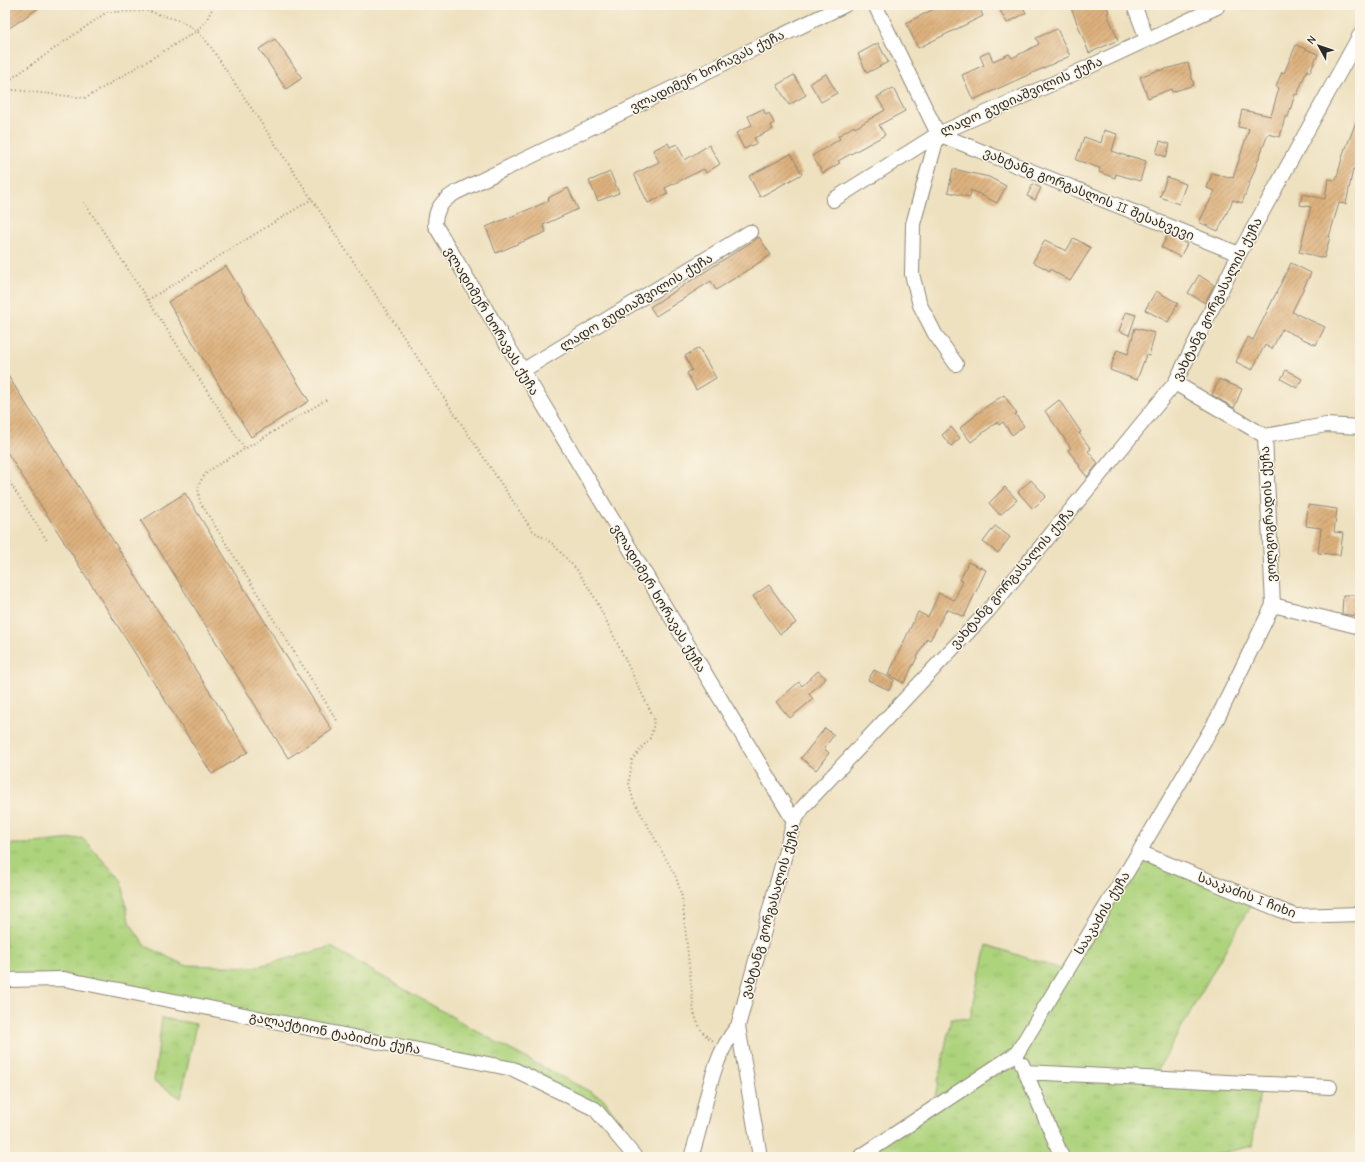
<svg xmlns="http://www.w3.org/2000/svg" width="1365" height="1162" font-family="'Comic Neue','Noto Sans Georgian',sans-serif">
<defs>
<pattern id="grass-tufts" width="24" height="20" patternUnits="userSpaceOnUse"><rect width="24" height="20" fill="#add37d"/><path d="M3 7l-1-3M5 7V3M7 7l1-3M15 17l-1-3M17 17v-4M19 17l1-3" fill="none" stroke="#95b56c"/></pattern>
<pattern id="building-hatch" width="6" height="6" patternUnits="userSpaceOnUse"><rect width="6" height="6" fill="#ddb17d"/><path d="M-1 1l2-2M0 6l6-6M5 7l2-2" fill="none" stroke="#b39067"/></pattern>
</defs>
<rect width="100%" height="100%" fill="#fcf5e5"/>
<filter id="ink" filterUnits="userSpaceOnUse"><feTurbulence type="fractalNoise" baseFrequency=".025" numOctaves="2"/><feDisplacementMap in="SourceGraphic" scale="8" xChannelSelector="R" yChannelSelector="G"/><feConvolveMatrix kernelMatrix="1 2 1 2 8 2 1 2 1" color-interpolation-filters="sRGB"/></filter>
<filter id="wash" filterUnits="userSpaceOnUse"><feTurbulence type="fractalNoise" baseFrequency=".012" numOctaves="4" result="noise"/><feDisplacementMap in="SourceGraphic" scale="16" xChannelSelector="R" yChannelSelector="G"/><feGaussianBlur stdDeviation="0.9" result="paint"/><feColorMatrix in="noise" values="0 0 0 0 0 0 0 0 0 0 0 0 0 0 0 0 0 1.4 0 .05"/><feComposite in="paint" operator="in"/></filter>
<g filter="url(#wash)">
<rect width="100%" height="100%" fill="#eee1c0"/>
<path fill="url(#grass-tufts)" stroke="#6c7f54" d="M82 838 122 881 129 922 146 946 184 965 255 967 331 947 503 1046 604 1099 644 1157H635L595 1109 513 1069 64 979 5 980V844H25Z
M1139 852 1254 899 1153 1078 1261 1084 1252 1146 1206 1157H860L947 1098 935 1097 951 1018 970 1019 987 945 1067 971Z
M162 1018 196 1024 181 1098 154 1081Z"/>
<g id="blocks">
<path fill="url(#building-hatch)" d="M5 5H43L5 31Z
M942 5H978L983 16 918 48 906 23Z
M997 5H1022L1026 13 1007 23Z
M1079 5H1106L1109 12 1107 13 1118 40 1089 53 1071 8Z
M1057 29 1070 56 973 100 962 75 984 65 980 56 989 52 993 61 1009 54 1012 58 1039 44 1036 38Z
M275 39 302 78 286 89 259 49Z
M878 43 888 62 867 73 858 54Z
M1296 45 1318 54 1310 72 1307 70 1297 95 1295 94 1288 117H1285L1280 137 1268 134 1242 203 1233 200 1218 231 1199 222 1215 191 1207 188 1212 173 1229 178 1230 177 1233 178 1249 129 1238 127 1242 110 1271 116 1279 88 1276 86 1282 72 1284 73Z
M1188 63 1194 85 1172 92 1171 89 1148 98 1140 77 1158 70V71Z
M826 74 837 93 821 102 810 83Z
M794 75 806 95 789 105 777 85Z
M893 88 905 111 879 125 885 135 838 161 840 163 823 173 812 156 840 139 838 136 854 126 855 128 885 110 877 97Z
M763 109 766 115 769 113 774 123 771 125 773 129 754 138 757 143 744 149 736 133 752 125 748 116Z
M1359 114 1360 163 1358 170 1353 169 1346 204 1339 203 1329 237H1330L1324 258 1299 252 1311 207 1300 205 1302 194 1325 199 1328 179 1336 180 1345 148H1346Z
M1104 130 1117 134 1112 151 1129 157 1130 156 1146 161 1140 181 1116 174 1115 178 1099 172 1100 168 1076 160 1084 137 1101 143Z
M1160 141 1170 144 1166 157 1156 153Z
M668 143 670 147 677 144 685 160 709 145 720 164 706 173 704 169 665 188 668 194 648 203 634 174 659 162 653 150Z
M791 154 802 174 760 197 749 176Z
M953 169 989 177 1006 186 997 203 971 190 970 197 948 192Z
M610 172 619 193 598 201 589 181Z
M1167 177 1186 184 1179 204 1160 197Z
M1033 184 1041 188 1035 200 1027 196Z
M568 188 578 209 543 225 546 232 496 253 486 227 549 201 548 198Z
M1168 235 1187 244 1180 257 1161 247Z
M759 237 771 255 716 290 711 281 656 316 650 307Z
M1074 238 1091 248 1070 281 1050 269V271L1033 262 1045 240 1066 251Z
M1291 263 1311 273 1292 312 1325 327 1316 345 1282 329 1272 349 1265 345 1252 370 1236 362 1248 337 1253 340Z
M226 266 309 401 251 437 168 302Z
M1199 275 1214 285 1205 303 1188 293Z
M1156 291 1178 303 1168 322 1145 310Z
M1126 312 1136 315 1129 335 1119 331Z
M1135 328 1155 333 1149 356 1146 355 1137 380 1110 370 1117 350 1128 354Z
M699 348 716 378 696 390 687 373 692 370 685 356Z
M1286 370 1302 379 1297 388 1281 379Z
M5 371 248 752 212 774 5 449Z
M1219 379 1242 389 1234 408 1212 395Z
M1004 395 1017 414H1015L1024 426 1012 435 1003 422 999 425 997 422 971 442 960 428 987 406Z
M1059 400 1081 432 1079 433 1091 449 1088 451 1098 463 1087 477 1079 467 1080 466 1068 450 1071 448 1045 411Z
M951 427 960 438 951 446 942 435Z
M1031 480 1046 496 1033 509 1018 492Z
M1005 487 1017 500 1000 515 989 503Z
M185 493 332 730 288 758 141 521Z
M1308 505 1337 509 1334 532 1343 533 1340 555 1318 553 1321 528 1306 526Z
M995 526 1010 537 998 553 983 542Z
M968 562 986 570 964 617 947 609 930 640 927 638 904 683 888 675 918 612 928 617 939 593 954 600 963 581 960 580Z
M769 585 796 623 780 634 753 596Z
M1343 595H1358L1357 616 1342 614Z
M874 670 894 680 889 690 868 680Z
M818 671 826 678 809 694 813 699 790 718 776 702 799 682 802 686Z
M825 728 834 735 824 748 829 753 816 770 801 758Z"/>
</g>
</g>
<g filter="url(#ink)">
<use href="#blocks" fill-opacity="0" stroke="#8c8676" stroke-width="1"/>
<g fill="none" stroke-linecap="round" stroke-linejoin="round">
<g stroke="#8c8676" stroke-width="16">
<path id="minor" d="M875 5 938 134
M1134 5 1147 39
M938 134 1239 254
M938 134 913 224 912 274 920 305 935 334 956 364
M833 200 938 134 1054 83 1217 7
M522 371 750 232
M1175 383 1265 436 1273 605 1360 627
M1265 436 1326 425 1360 427
M794 821 435 225C435 209 442 201 455 193L845 5
M1139 852 1295 916 1360 914
M5 980 64 979 513 1069 595 1109 635 1157
M1022 1064 1062 1157
M1025 1072 1330 1087
M691 1157C706 1115 708 1061 738 1026
M760 1157 738 1026 794 821 804 806 988 611 1175 383 1239 254 1360 35
M860 1157 1017 1053 1139 852 1217 719 1273 605"/>
</g>
<path stroke="#8c8676" stroke-width="2" stroke-dasharray="1 3" stroke-linecap="butt" d="M5 83 107 12 148 11 181 21 197 31 208 43 532 530 553 544 577 570 595 598 654 718 653 729 650 738 632 760 629 783 633 799 676 877 682 897 694 1013C698 1024 702 1036 714 1041
M5 89 86 98 197 31 206 21 214 5
M84 202 245 449
M148 300 312 199
M326 400 208 471C198 483 197 486 200 502L338 722
M5 475 48 542"/>
<use href="#minor" stroke="#fff" stroke-width="14"/>
</g>
</g>
<g text-anchor="middle" dominant-baseline="central" stroke-width="3" stroke-linejoin="round" paint-order="stroke">
<g font-size="13" fill="#2b2b2b" stroke="#fcf5e5">
<text transform="translate(707 71) rotate(-26)">ვლადიმერ ხორავას ქუჩა</text>
<text transform="translate(1021 96) rotate(-24)">ლადო გუდიაშვილის ქუჩა</text>
<text transform="translate(1089 194) rotate(22)">ვახტანგ გორგასლის II შესახვევი</text>
<text transform="translate(1217 299) rotate(-63)">ვახტანგ გორგასალის ქუჩა</text>
<text transform="translate(636 302) rotate(-31)">ლადო გუდიაშვილის ქუჩა</text>
<text transform="translate(492 321) rotate(59)">ვლადიმერ ხორავას ქუჩა</text>
<text transform="translate(1268 514) rotate(-93)">ვოლგოგრადის ქუჩა</text>
<text transform="translate(1012 578) rotate(-49)">ვახტანგ გორგასალის ქუჩა</text>
<text transform="translate(659 598) rotate(59)">ვლადიმერ ხორავას ქუჩა</text>
<text transform="translate(1247 895) rotate(21)">სააკაძის I ჩიხი</text>
<text transform="translate(770 911) rotate(-74)">ვახტანგ გორგასალის ქუჩა</text>
<text transform="translate(1102 913) rotate(-59)">სააკაძის ქუჩა</text>
<text transform="translate(335 1033) rotate(11)">გალაქტიონ ტაბიძის ქუჩა</text>
</g>
</g>
<rect width="1365" height="1162" fill="none" stroke="#fcf5e5" stroke-width="20"/>
<g transform="translate(1319 46) rotate(310)" stroke="#fcf5e5" stroke-width="3" paint-order="stroke">
<path d="M0-3L7 15L0 10L-7 15Z" fill="#2b2b2b"/>
<text y="-6" font-size="11" font-weight="bold" text-anchor="middle" fill="#2b2b2b">N</text>
</g>
</svg>
